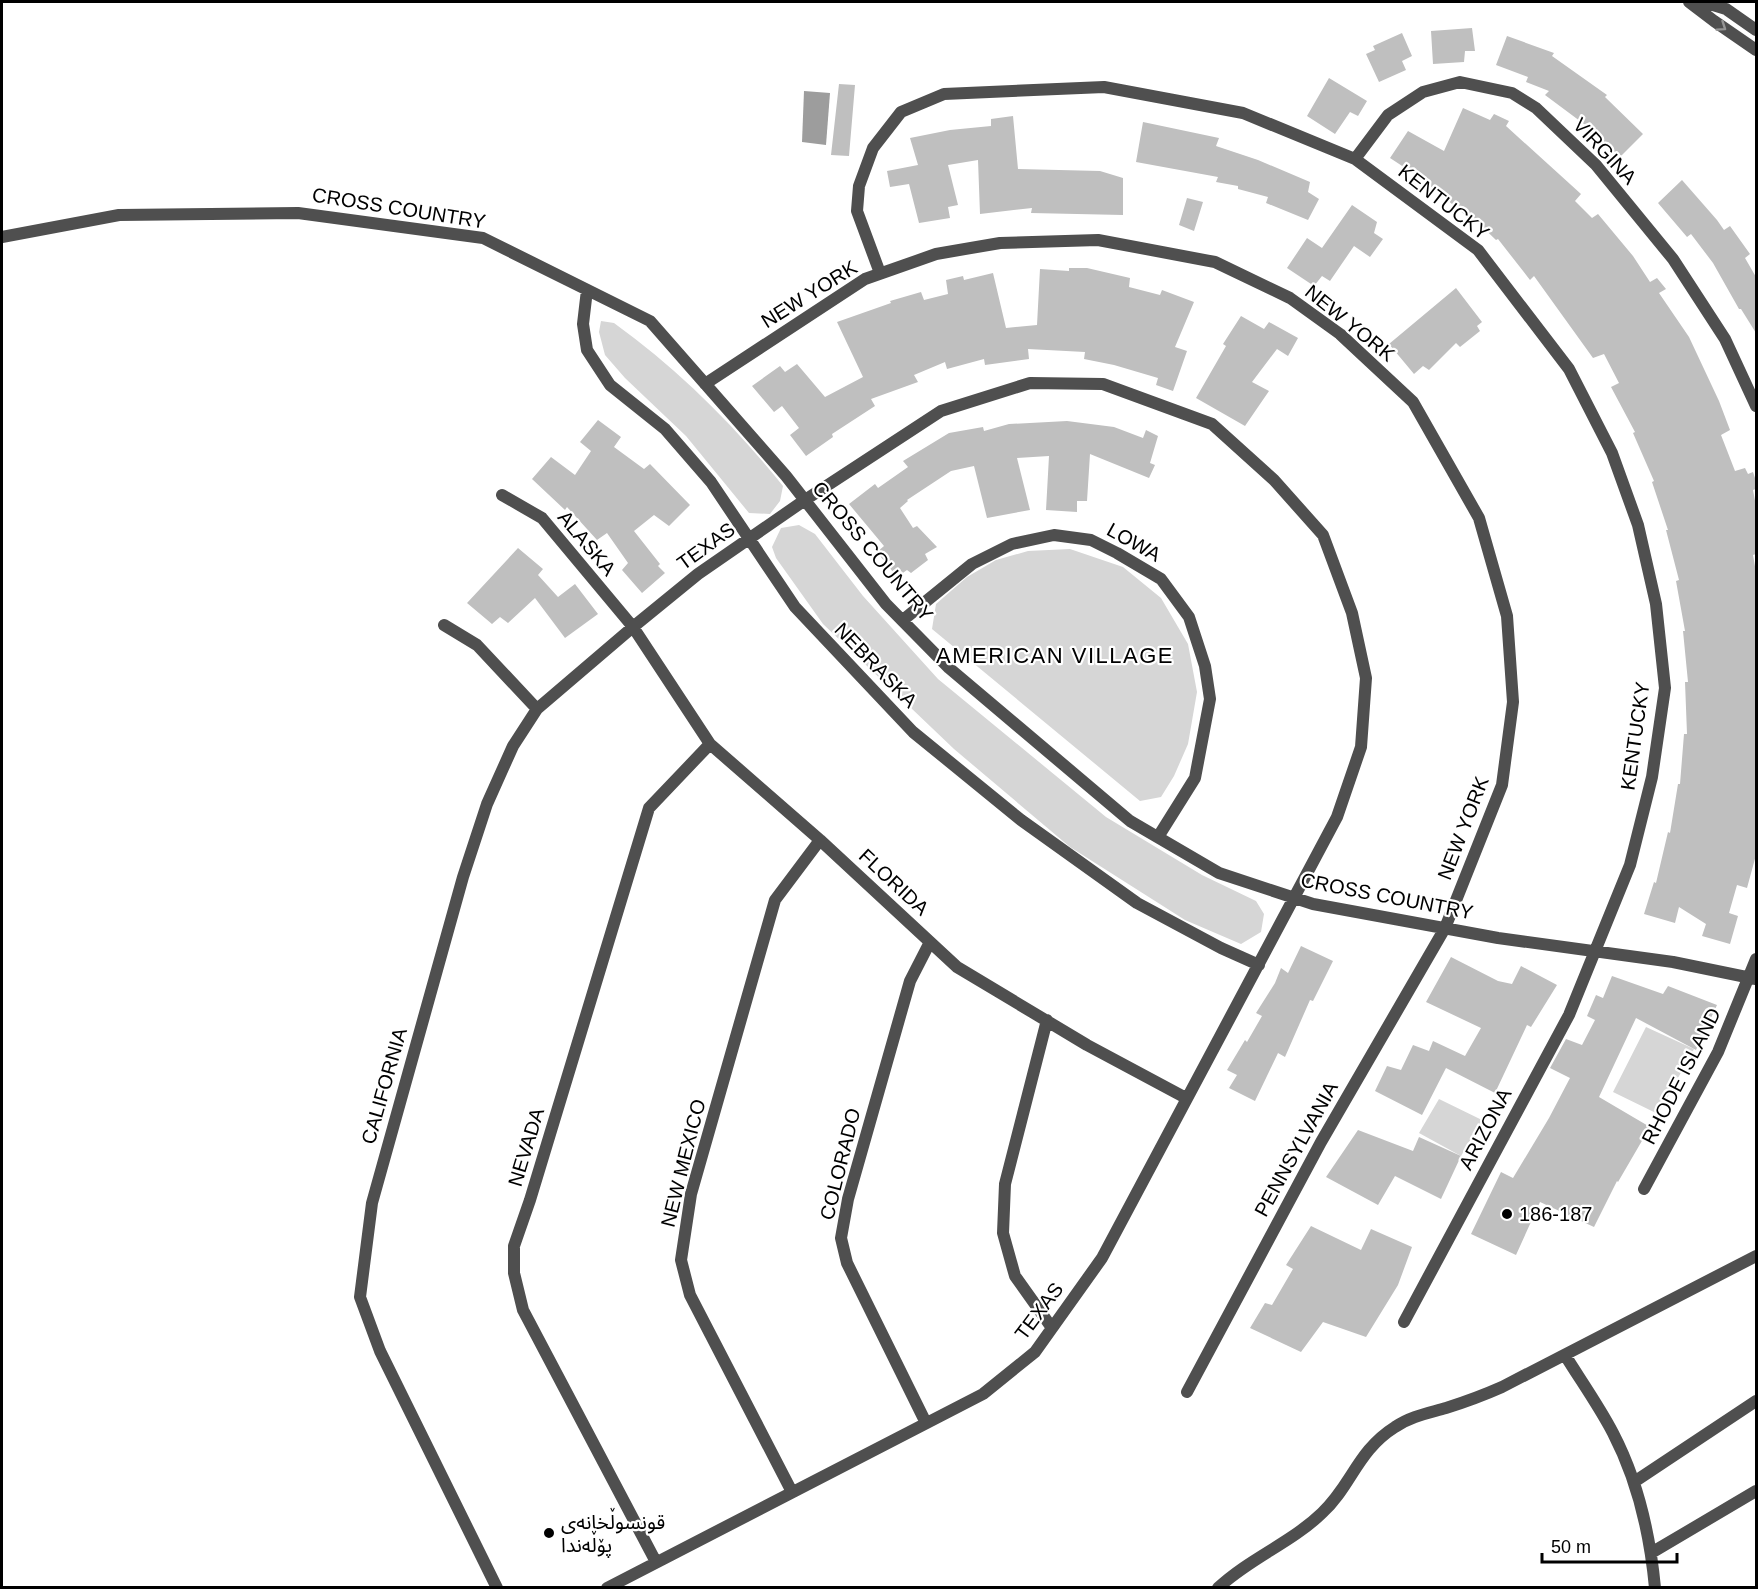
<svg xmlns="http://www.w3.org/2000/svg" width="1758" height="1589" font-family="Arial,'Noto Sans Arabic',sans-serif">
<rect width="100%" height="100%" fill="#fff"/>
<path fill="#d6d6d6" d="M601 321 614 323C678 369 734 425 783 486L780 501 770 514 749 513 686 436 625 378 605 355 599 332Z
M799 525 815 534 863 596 938 679 1106 817 1202 875 1256 901 1264 914 1261 932 1241 944 1185 920 1070 847 954 749 823 624 776 558 772 547 781 528Z
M1070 549 1123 567 1161 598 1188 644 1197 692 1188 744 1174 776 1161 797 1140 801 932 629 936 604 967 577 996 560 1028 551Z
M1646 1027 1694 1049 1658 1114 1613 1092Z
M1439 1099 1482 1120 1461 1156 1419 1133Z"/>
<path fill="#9d9d9d" d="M804 91 830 93 826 145 802 142Z"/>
<path fill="#bfbfbf" d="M1472 28 1475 51H1465L1464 62 1433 64 1431 31Z
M1402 33 1412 56 1402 61 1406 70 1379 82 1366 54 1375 50 1373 46Z
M1507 36 1554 53 1552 56 1607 95 1605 97 1643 134 1620 157 1592 130 1545 95 1549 91 1526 82 1528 77 1496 65Z
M1329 78 1367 101 1358 116 1350 112 1335 134 1307 116Z
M839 84 855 85 849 156 831 155Z
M1463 108 1490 120 1494 114 1509 121 1506 126 1581 194 1575 201 1592 218 1598 214 1633 256 1650 282 1657 278 1666 289 1659 293 1689 337 1719 401 1730 430 1721 435 1735 471 1745 468 1748 474 1753 472 1756 481V489L1753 490 1756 506V554L1753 555 1756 572V855L1747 888 1737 885 1729 913 1738 916 1730 944 1702 936 1706 924 1679 907 1675 923 1644 914 1654 882 1656 883 1668 832 1670 833 1678 784H1680L1684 734H1687L1685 682H1688L1683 631H1685L1676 581 1679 580 1666 530H1668L1652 482 1654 481 1633 433 1635 432 1611 387 1619 383 1604 354 1593 358 1534 276 1530 280 1498 239 1496 240 1472 217 1470 219 1422 179 1390 158 1408 131 1444 151Z
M1013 116 1018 169 1100 171 1123 178V215L1031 213 1032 208 980 214 978 160 948 165 958 205 948 207 950 218 919 223 909 184 890 187 887 171 918 165 910 138 950 130 991 126V119Z
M1143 122 1219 138 1216 146 1258 160 1310 182 1308 192 1319 199 1308 220 1266 203 1268 197 1238 189V186L1216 182 1218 177 1136 162Z
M1682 180 1717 220 1724 230 1730 226 1750 254 1745 258 1756 277V333L1741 309H1739L1713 263 1691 234 1687 237 1658 203Z
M1187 198 1203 202 1194 231 1179 225Z
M1352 205 1377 222 1374 233 1383 239 1370 257 1354 246 1330 281 1322 276 1314 286 1287 268 1307 238 1322 248Z
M1069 268H1087L1130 278 1129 287 1160 295 1162 290 1194 302 1175 347 1187 351 1173 391 1156 385 1158 378 1114 365 1084 359 1085 352 1028 349 1029 359 985 365 984 359 947 369 945 362 914 375 918 382 871 399 875 406 832 434 833 437 806 456 790 435 799 428 782 406 774 412 752 386 780 366 785 372 797 364 825 397 863 377 837 322 891 303 890 301 921 292 924 300 948 294 946 280 963 276 964 280 993 273 1006 328 1037 325 1040 269 1069 271Z
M1456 288 1482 322 1477 326 1480 331 1460 347 1456 343 1429 370 1423 366 1414 374 1389 344Z
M1241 316 1264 329 1269 322 1298 338 1288 356 1277 349 1252 382 1269 391 1245 426 1196 398 1226 346 1223 344Z
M598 420 621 437 614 447 644 469 650 464 690 505 669 526 654 515 634 531 660 564 658 566 665 573 642 593 622 570 628 563 607 533 597 540 567 507 565 510 532 479 551 457 575 475 591 451 580 442Z
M1067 421 1114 427 1143 438 1146 430 1158 436 1150 463 1155 465 1149 478 1090 454 1087 501H1077V512L1046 510 1049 456 1017 458 1030 510 987 518 974 466 951 471 907 500 908 501 900 508 913 528 917 526 937 547 925 554 928 560 911 573 907 570 897 577 877 552 884 546 849 504 875 484 878 488 908 467 903 461 949 433 983 427 984 431 1009 424Z
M518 548 543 569 538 575 558 597 575 584 598 614 565 638 535 598 508 623 500 617 492 624 467 603Z
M1301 946 1333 961 1313 1001 1310 1000 1285 1057 1278 1053 1255 1101 1229 1088 1237 1075 1227 1070 1245 1040 1247 1042 1262 1016 1256 1013 1275 983 1281 968 1288 973Z
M1451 957 1498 981 1512 984 1521 966 1557 985 1531 1027 1527 1025 1495 1093 1446 1068 1422 1115 1375 1091 1387 1066 1401 1070 1413 1045 1429 1051 1433 1041 1465 1056 1481 1028 1426 1002Z
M1612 976 1663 994 1668 986 1717 1005 1696 1050 1636 1018 1599 1097 1650 1127 1618 1182 1617 1181 1594 1227 1540 1202 1516 1255 1471 1234 1501 1172 1513 1178 1549 1118 1570 1078 1550 1068 1566 1039 1582 1045 1595 1020 1587 1016 1596 995 1603 998Z
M1358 1130 1413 1151 1419 1137 1461 1156 1441 1199 1395 1176 1378 1205 1326 1177Z
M1311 1226 1361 1250 1371 1229 1412 1247 1398 1285 1366 1337 1323 1322 1301 1352 1250 1328 1265 1303 1272 1305 1293 1269 1286 1265Z"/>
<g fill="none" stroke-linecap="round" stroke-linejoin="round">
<path stroke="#4f4f4f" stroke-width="12" d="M1689 2 1714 21 1756 50
M1703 2 1726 9 1756 30
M1355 159 1388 115 1423 92 1460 82 1512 93 1536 108 1596 165 1673 259 1725 339 1756 406
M2 237 119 215 298 213 483 238 650 321 786 476 886 604 949 668 1130 821 1219 873 1313 904 1498 938 1673 962 1756 979
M880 273 857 211 859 186 873 148 901 112 944 94 1104 87 1243 113 1355 159 1478 250 1569 369 1612 453 1638 525 1656 604 1665 688 1652 777 1630 865 1569 1015 1404 1322
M587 290 583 324 587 350 610 385 665 429 711 482 795 607 913 732 1021 820 1137 903 1221 948 1259 965
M705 384 865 279 936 254 1000 243 1098 240 1215 262 1290 298 1340 334 1413 402 1479 518 1507 616 1513 702 1502 785 1445 928 1321 1142 1187 1392
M502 495 542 518 633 627 710 744 820 840 957 967 1087 1045 1186 1098
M903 620 972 564 1012 544 1054 535 1091 540 1117 553 1161 579 1189 617 1205 666 1210 699 1195 778 1158 837
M444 625 477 645 537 709
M1047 1020 1005 1184 1003 1233 1015 1276 1052 1328
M1644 1189 1718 1052 1756 959
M1565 1355C1581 1381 1599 1406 1613 1433 1638 1481 1650 1534 1655 1588
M926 1423 847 1263 841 1238 848 1199 910 981 930 942
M1634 1482 1756 1401
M792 1492 690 1295 681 1260 691 1194 775 900 820 840
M1651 1553 1756 1491
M656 1562 523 1310 514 1273V1246L530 1200 649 808 710 744
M497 1588 380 1351 360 1297 372 1203 463 877 487 804 513 746 537 709 633 627 698 574 805 500 941 411 1030 383 1103 384 1212 424 1274 480 1323 535 1352 613 1366 678 1361 747 1337 817 1102 1258 1035 1352 983 1394 607 1588
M1218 1588C1250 1558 1291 1543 1322 1513 1352 1485 1357 1451 1395 1427 1411 1416 1429 1413 1446 1408 1465 1402 1484 1395 1502 1387L1756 1256"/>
</g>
<defs><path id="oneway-chevron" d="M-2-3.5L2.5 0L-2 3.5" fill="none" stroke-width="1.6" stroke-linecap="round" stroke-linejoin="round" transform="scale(1.5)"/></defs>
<use stroke="#959595" href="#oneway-chevron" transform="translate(1722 27) rotate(34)"/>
<g fill="#000" stroke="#fff" stroke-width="2">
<circle cx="1507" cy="1214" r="6"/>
<circle cx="549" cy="1533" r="6"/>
</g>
<g text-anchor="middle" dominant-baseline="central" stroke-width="4.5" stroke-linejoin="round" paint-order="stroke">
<g font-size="20" fill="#000" stroke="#fff">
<text transform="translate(1605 151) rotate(47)">VIRGINA</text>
<text transform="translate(1444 202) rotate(38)">KENTUCKY</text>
<text transform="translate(399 208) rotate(9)">CROSS COUNTRY</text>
<text transform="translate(809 294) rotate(-32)">NEW YORK</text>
<text transform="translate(1350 323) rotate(39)">NEW YORK</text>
<text transform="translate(1134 542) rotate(29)">LOWA</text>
<text transform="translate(587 543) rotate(50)">ALASKA</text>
<text transform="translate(706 546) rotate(-36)">TEXAS</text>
<text transform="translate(873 551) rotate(50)">CROSS COUNTRY</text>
<text transform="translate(876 665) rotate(46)">NEBRASKA</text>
<text transform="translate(1635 736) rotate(-82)">KENTUCKY</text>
<text transform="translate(1463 828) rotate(-69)">NEW YORK</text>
<text transform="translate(894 882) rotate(43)">FLORIDA</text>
<text transform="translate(1387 896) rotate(11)">CROSS COUNTRY</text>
<text transform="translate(1681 1076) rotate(-63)">RHODE ISLAND</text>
<text transform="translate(384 1086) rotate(-74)">CALIFORNIA</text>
<text transform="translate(1485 1129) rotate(-62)">ARIZONA</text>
<text transform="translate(526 1147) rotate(-73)">NEVADA</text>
<text transform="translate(1296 1149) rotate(-61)">PENNSYLVANIA</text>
<text transform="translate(683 1163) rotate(-76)">NEW MEXICO</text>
<text transform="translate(840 1164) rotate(-76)">COLORADO</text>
<text transform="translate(1039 1311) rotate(-53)">TEXAS</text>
</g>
<g font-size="20" fill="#000" stroke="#fff" text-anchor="start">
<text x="1519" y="1214">186-187</text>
<text x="561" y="1522">قونسوڵخانەی<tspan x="561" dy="23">پۆڵەندا</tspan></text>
</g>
<g font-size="22" letter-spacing="1.5" fill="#000" stroke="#fff">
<text x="1055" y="655">AMERICAN VILLAGE</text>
</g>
</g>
<rect width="1758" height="1589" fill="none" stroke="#000000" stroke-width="6"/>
<path d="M1542 1553v9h135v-9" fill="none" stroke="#000000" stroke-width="3"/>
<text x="1551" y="1553" font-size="18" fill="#000000" stroke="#ffffff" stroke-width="4.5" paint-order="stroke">50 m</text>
</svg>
